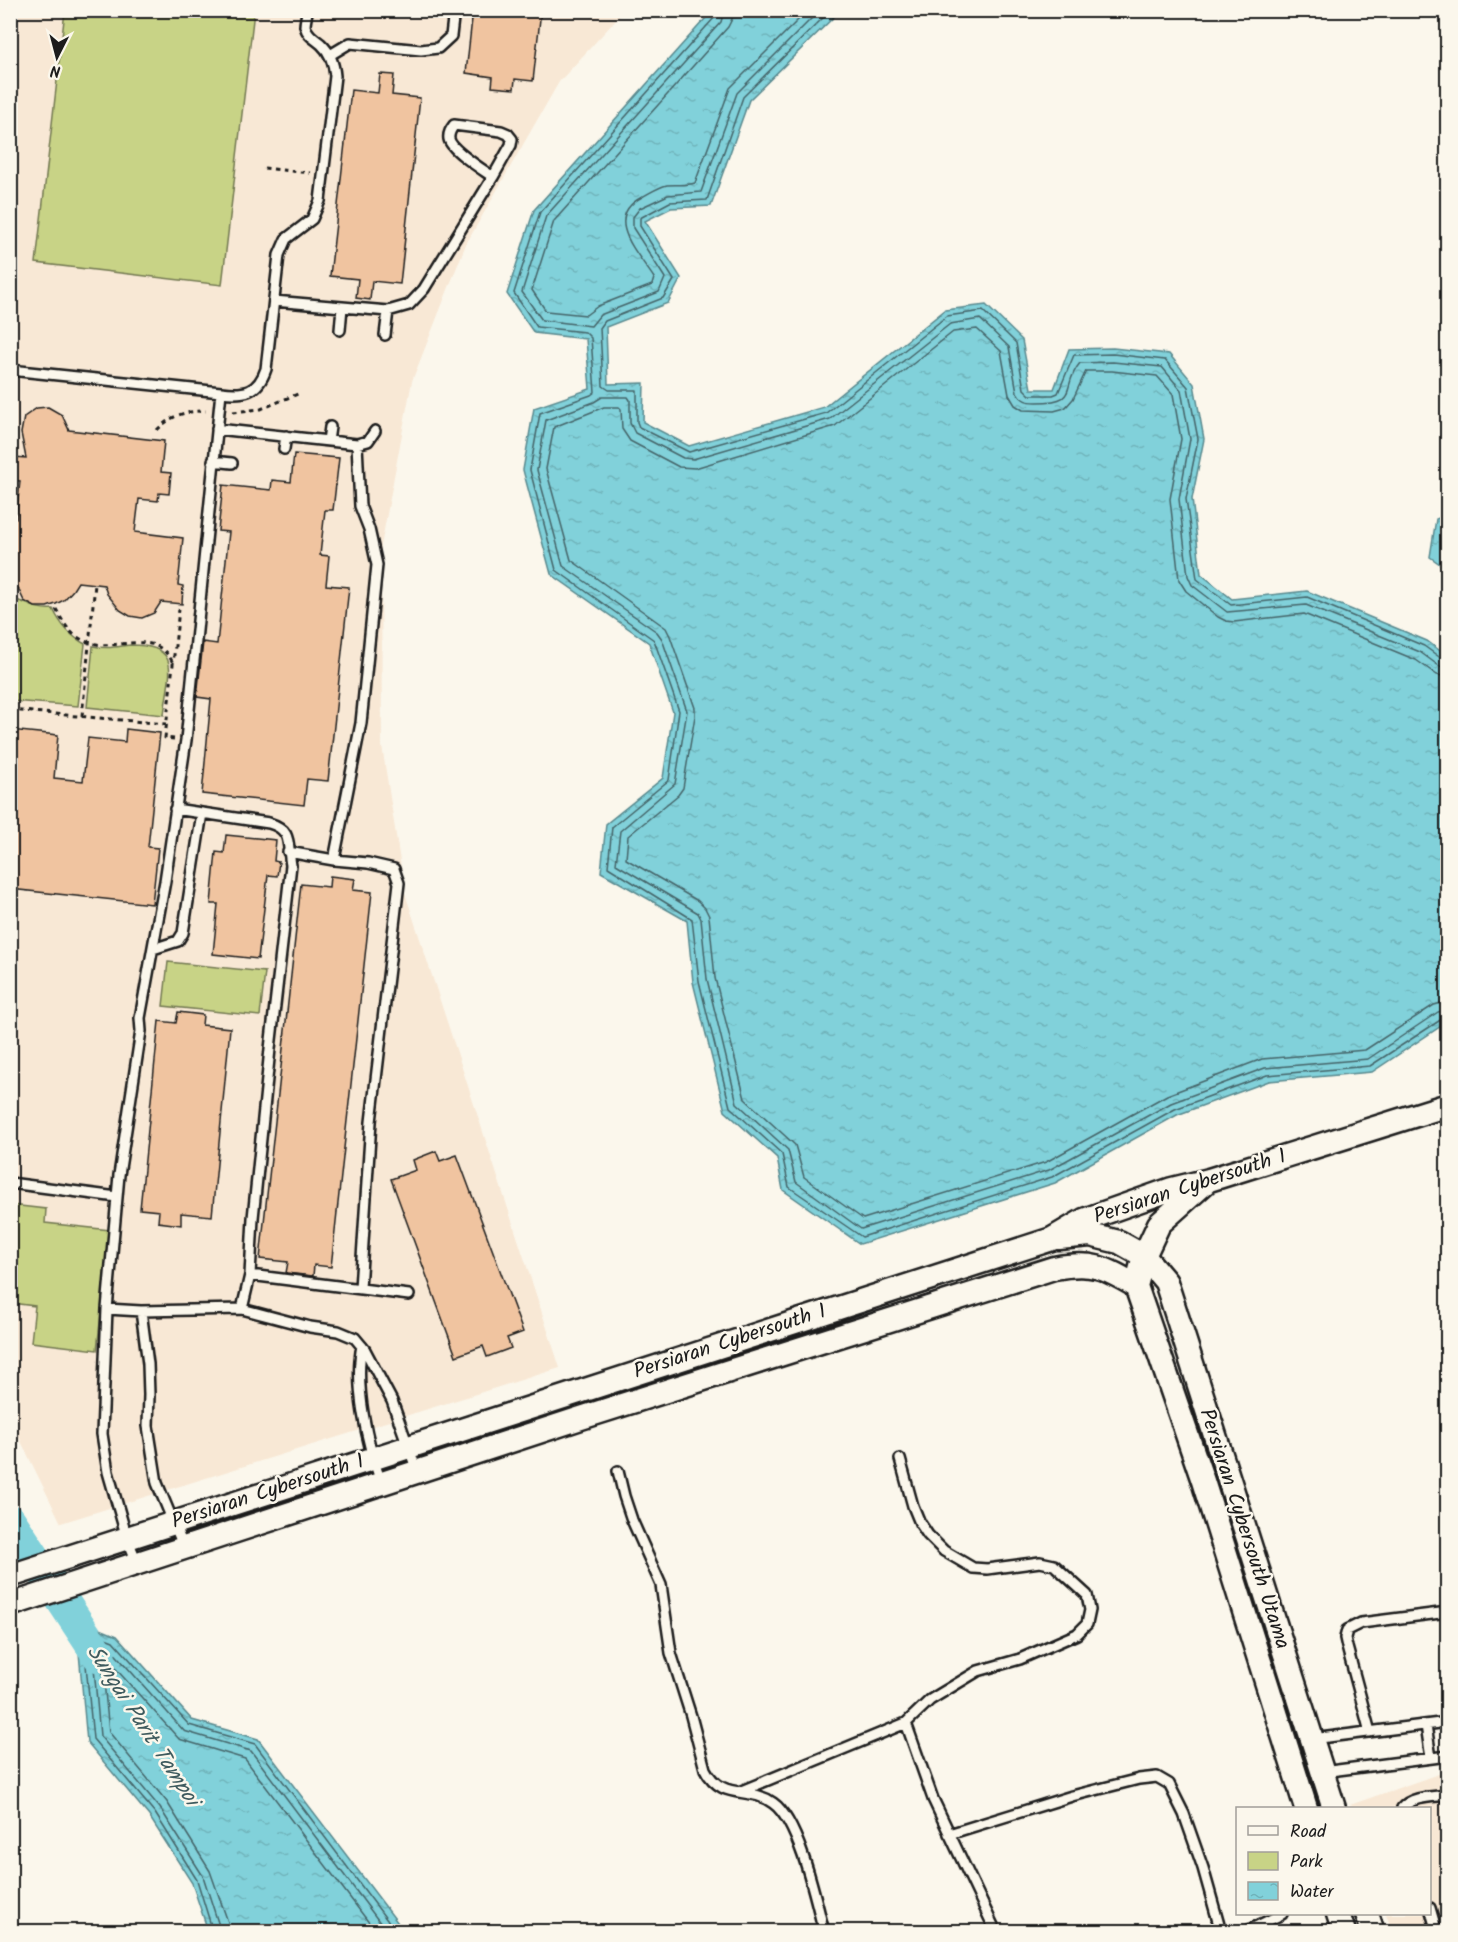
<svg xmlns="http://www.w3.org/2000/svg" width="1458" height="1942" font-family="Kalam,sans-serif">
<defs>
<pattern id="water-ripples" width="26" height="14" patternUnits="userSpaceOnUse" patternTransform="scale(1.5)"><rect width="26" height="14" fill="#81d1da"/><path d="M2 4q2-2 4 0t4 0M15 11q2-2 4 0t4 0" fill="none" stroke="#6fb3ba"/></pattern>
</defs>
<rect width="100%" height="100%" fill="#fbf7ec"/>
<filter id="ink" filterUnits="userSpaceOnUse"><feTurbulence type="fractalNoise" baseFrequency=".0167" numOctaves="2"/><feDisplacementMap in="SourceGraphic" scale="12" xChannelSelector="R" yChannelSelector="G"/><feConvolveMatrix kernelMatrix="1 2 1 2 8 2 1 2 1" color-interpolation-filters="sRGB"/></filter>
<g filter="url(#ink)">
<path fill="#f8e8d5" d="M11 11H624L559 82 466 244 412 381 381 546 382 746 405 893 560 1368 61 1523 11 1421Z
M1447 1771V1931H1392L1386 1914H1430V1808H1351L1350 1805Z"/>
<path fill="#c8d386" stroke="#727851" stroke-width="1.5" d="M65 11H254L222 285 36 263Z
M11 599C27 601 34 611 53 609 60 624 70 636 85 644L78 706 11 701Z
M130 645C185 645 168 675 164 715L87 707 93 646C106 649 117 647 130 645Z
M168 962 265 972 260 1016 163 1006Z
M11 1205 46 1209 45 1223 110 1230 97 1350 31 1342 35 1306 11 1303Z"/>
<path fill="url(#water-ripples)" stroke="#59898e" stroke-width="1.5" d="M713 10 840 11 749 100 711 206 671 208 645 221 681 278 668 303 606 327 608 384 644 383 643 422 689 446 824 407 945 310 986 305 1022 340 1031 389H1054L1069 349 1113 348 1169 354 1194 384 1204 439 1192 499 1201 574 1232 599 1307 591 1427 641 1447 656V1022L1372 1072 1269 1081 1177 1115 1055 1183 860 1244 783 1190 777 1158 725 1111 693 982 687 921 601 872 606 824 663 778 673 712 649 643 551 574 523 470 534 408 590 389 586 339 534 333 507 294 534 210Z
M1447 515H1448L1447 569 1430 557 1436 519Z
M76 1619 117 1636 192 1720 258 1739 404 1931H208L192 1883 149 1816 87 1742Z"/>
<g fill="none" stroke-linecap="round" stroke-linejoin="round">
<path stroke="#446468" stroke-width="1.5" d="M717 10 715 17 540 212 514 293 537 327 585 332 591 338 595 392 591 395 540 413 530 470 556 570 654 640 679 711 669 780 612 827 608 867 692 919 699 981 730 1107 782 1154 789 1187 862 1237 1052 1177 1175 1109 1267 1075 1370 1066 1442 1019 1448 1018
M724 10 721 22 546 216 522 292 542 320 591 326 600 315 659 292 665 278 633 228V217L640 208 668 195 701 192 737 93 820 10
M733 10 732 19 728 27 554 221 532 290 546 311 586 315 598 306 652 285 654 278C638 253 602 218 642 197 650 193 658 187 667 185 676 184 686 186 695 183L730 88 808 10
M831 10 743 97 707 200 670 202 640 218V226L674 280 663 298 605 321 600 328 603 386 609 390H637V422L639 427 689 452 826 413 947 316 983 311 1016 343 1024 389 1030 395H1053L1058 393 1074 355 1113 354 1165 360 1188 387 1198 439 1186 499 1197 579 1231 605 1307 597 1424 646 1442 659 1448 660
M1448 668 1439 666 1420 652 1306 605 1227 612 1192 585 1188 576 1179 499 1190 439 1181 390 1162 367 1113 362 1080 363C1060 387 1081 402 1037 402 1027 402 1022 401 1017 392L1009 347 980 319 950 324 830 419 693 459 683 458 635 433 630 423V400L628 397H602L594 402 546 420 537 470 563 566 657 632 662 639 687 711 675 784 620 831 616 864 698 913 701 919 707 979 737 1103 788 1150 796 1182 861 1229 1049 1170 1171 1103 1265 1068 1368 1059 1438 1012 1448 1010
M1448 677 1437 675 1416 660 1304 614 1234 622 1226 621 1218 617 1186 591 1179 580 1170 499 1181 439 1173 394 1157 376 1112 371H1086L1073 399 1065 408 1054 411 1023 410 1015 405 1009 395 1001 351 977 329 953 332 835 426 695 468 679 467 630 441 622 429 621 409 619 407H604L554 427 546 469 571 560 666 628 670 636 695 708V716L683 788 678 795 628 836 626 859 698 901 705 908 709 916 715 978 745 1099 795 1145 804 1177 863 1219 1046 1162 1167 1095 1262 1059 1365 1050 1434 1005 1448 1001
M213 1932 197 1880 155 1813 93 1739 83 1633 85 1630 113 1641 189 1725 255 1744 396 1932
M221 1932 203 1876 160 1808 100 1736 92 1645 93 1642 109 1647 184 1731 251 1751 387 1932
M230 1932 228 1922 210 1871 167 1802 109 1732 102 1661 104 1658 107 1659 179 1739 245 1759 376 1932"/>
<path stroke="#81d1da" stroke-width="33" d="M10 1521 99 1656"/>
</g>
<path fill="#f0c4a0" stroke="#1c1c1c" stroke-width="1.5" d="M473 10H541L533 81 515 79 514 89 492 87 493 77 466 73Z
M380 74 394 75 392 95 420 98 400 284 372 281 370 300 356 298 358 279 330 276 351 90 378 93Z
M48 407 62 415 69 430 164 441 161 472 171 473 169 494 159 493 158 501 139 499 135 532 183 538 178 585 183 586 182 604 161 602 154 613 142 618 130 616 120 610 107 594 104 585 78 582 73 590 64 600 56 604 47 607H35L24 601 17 586H10V518L16 519 20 481 12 480 14 457 26 458 21 433 24 417 37 408Z
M294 454 339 458 333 510H325L320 555 329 556 326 585 349 587 328 781 307 779 304 805 202 794 211 699 197 697 203 642 217 644 229 532 218 531 223 485 271 490 272 480 291 482Z
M126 729 160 733 148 847 158 848 152 904 10 889V730L58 735 54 778 83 781 88 738 125 742Z
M226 835 276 840 274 861 279 862 277 876 268 875 258 959 213 954 218 904H211L216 852 224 853Z
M330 876 355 879 353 890 372 892 331 1267 314 1265 313 1276 286 1273 288 1262 260 1259 301 884 329 887Z
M178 1012 203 1015 202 1025 230 1028 212 1216 181 1213V1225L158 1222 159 1211 140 1209 159 1021 176 1023Z
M436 1151 440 1161 457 1155 523 1332 507 1338 511 1348 487 1357 483 1346 456 1356 391 1179 416 1170 413 1160Z"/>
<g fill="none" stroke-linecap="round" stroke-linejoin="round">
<g stroke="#1c1c1c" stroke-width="14">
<path id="service" d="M330 55 350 43 421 50 438 48 451 36 454 10
M274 301 388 311 409 305 424 289 493 177 511 145 512 139 508 134 501 131 454 125C451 129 448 133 449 139 451 150 483 170 493 177
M340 330 342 307
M385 335 388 311
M10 370 221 392
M217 429 357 444 368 441 375 431
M328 441 330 427
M284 449 286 436
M213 461 232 463
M175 809 269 823C293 830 287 844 291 865L270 1049 253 1218 250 1275 242 1309
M288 852 334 860 368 863 394 869 399 883 371 1122 360 1288
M334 860 361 723 377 565 369 529 360 506 357 444
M153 949 178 941 183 933 202 813
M10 1183 117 1197
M250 1275 409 1295
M107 1309 141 1311 242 1309 310 1327 338 1331 355 1338 365 1350 392 1401 417 1471
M141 1311 148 1364 149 1395 148 1426 157 1483 184 1548
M362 1346C354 1385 367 1444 381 1482
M900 1459 913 1506 920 1523 928 1535 944 1551 973 1568 987 1569 1040 1562 1054 1565 1087 1595 1090 1610 1087 1624 1077 1634 1020 1659 978 1671 930 1700 906 1723
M618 1471 624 1496 632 1520 661 1585 671 1653 691 1716 705 1769C722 1802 748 1785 773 1803 799 1821 816 1900 824 1932
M137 1562 127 1538 108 1472 102 1434 107 1309 119 1175 141 1031 140 1018 165 881 186 740 221 392C244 395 258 393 266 369L279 255 286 239 312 219 320 201 335 76C334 64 331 53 321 44 315 39 307 35 305 26 305 21 307 15 307 10
M1426 1725 1431 1758
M1370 1732 1347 1647 1345 1638 1347 1630 1361 1623 1448 1612
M1312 1739 1448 1722
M1322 1772 1448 1756
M739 1792 906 1723 933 1799 996 1932
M1402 1808C1412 1796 1432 1797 1448 1795
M949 1834 1072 1796 1139 1779 1157 1777 1169 1784 1184 1814 1203 1868 1221 1932
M1430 1908 1437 1932
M1245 1932 1282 1914"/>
</g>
<g stroke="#1c1c1c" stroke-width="27">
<path id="tertiary" d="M1205 1183 1159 1224 1144 1256 1136 1286 1203 1481 1306 1808
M1059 1238 1090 1235 1119 1242 1144 1256 1166 1282 1334 1808
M10 1576 1052 1239 1084 1220 1172 1189 1209 1180 1448 1105
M10 1605 581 1418 1054 1268C1092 1261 1104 1267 1136 1286
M1338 1914 1344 1932
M1367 1914 1373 1932"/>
</g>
<path stroke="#1c1c1c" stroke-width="3" stroke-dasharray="4.5 4.5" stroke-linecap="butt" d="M264 168 310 173
M233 412 261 409 300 393
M157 430C172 415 185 411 206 411
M56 609C62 620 68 632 79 638 111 658 153 623 173 663
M10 710 166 724
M82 716 95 584
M174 739 165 738 179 609"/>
<use href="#service" stroke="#fbf7ec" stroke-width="9"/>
<use href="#tertiary" stroke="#fbf7ec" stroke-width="22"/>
</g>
</g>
<g text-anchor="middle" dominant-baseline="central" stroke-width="5" stroke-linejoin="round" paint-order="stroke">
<g font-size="21" fill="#1c1c1c" stroke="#fbf7ec">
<text transform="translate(1190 1187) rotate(-18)">Persiaran Cybersouth 1</text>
<text transform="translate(730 1342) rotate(-18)">Persiaran Cybersouth 1</text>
<text transform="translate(268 1492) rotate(-18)">Persiaran Cybersouth 1</text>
<text transform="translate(1244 1529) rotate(72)">Persiaran Cybersouth Utama</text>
</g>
<g font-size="22" font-style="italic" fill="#3f5b5e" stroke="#fbf7ec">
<text transform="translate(142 1726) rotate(57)">Sungai Parit Tampoi</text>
</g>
</g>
<rect width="1458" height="1942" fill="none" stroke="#fbf7ec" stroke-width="36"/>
<rect x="18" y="18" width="1422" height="1906" fill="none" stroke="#1c1c1c" stroke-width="2" filter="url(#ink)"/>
<rect x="1236" y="1807" width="195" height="108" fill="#fbf7ec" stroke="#a29f99" stroke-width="1.5"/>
<rect x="1248" y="1826" width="30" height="9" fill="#fbf7ec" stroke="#a29f99" stroke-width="1.5"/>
<text x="1290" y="1837" font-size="18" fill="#1c1c1c">Road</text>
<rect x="1248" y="1852" width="30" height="18" fill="#c8d386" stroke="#a29f99" stroke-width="1.5"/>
<text x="1290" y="1867" font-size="18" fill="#1c1c1c">Park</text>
<rect x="1248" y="1882" width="30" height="18" fill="url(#water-ripples)" stroke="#a29f99" stroke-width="1.5"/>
<text x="1290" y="1897" font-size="18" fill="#1c1c1c">Water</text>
<g transform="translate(57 57) rotate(186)" stroke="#fbf7ec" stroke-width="4.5" paint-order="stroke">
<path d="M0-4.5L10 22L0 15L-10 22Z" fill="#1c1c1c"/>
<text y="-9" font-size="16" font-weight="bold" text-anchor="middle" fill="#1c1c1c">N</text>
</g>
</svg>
